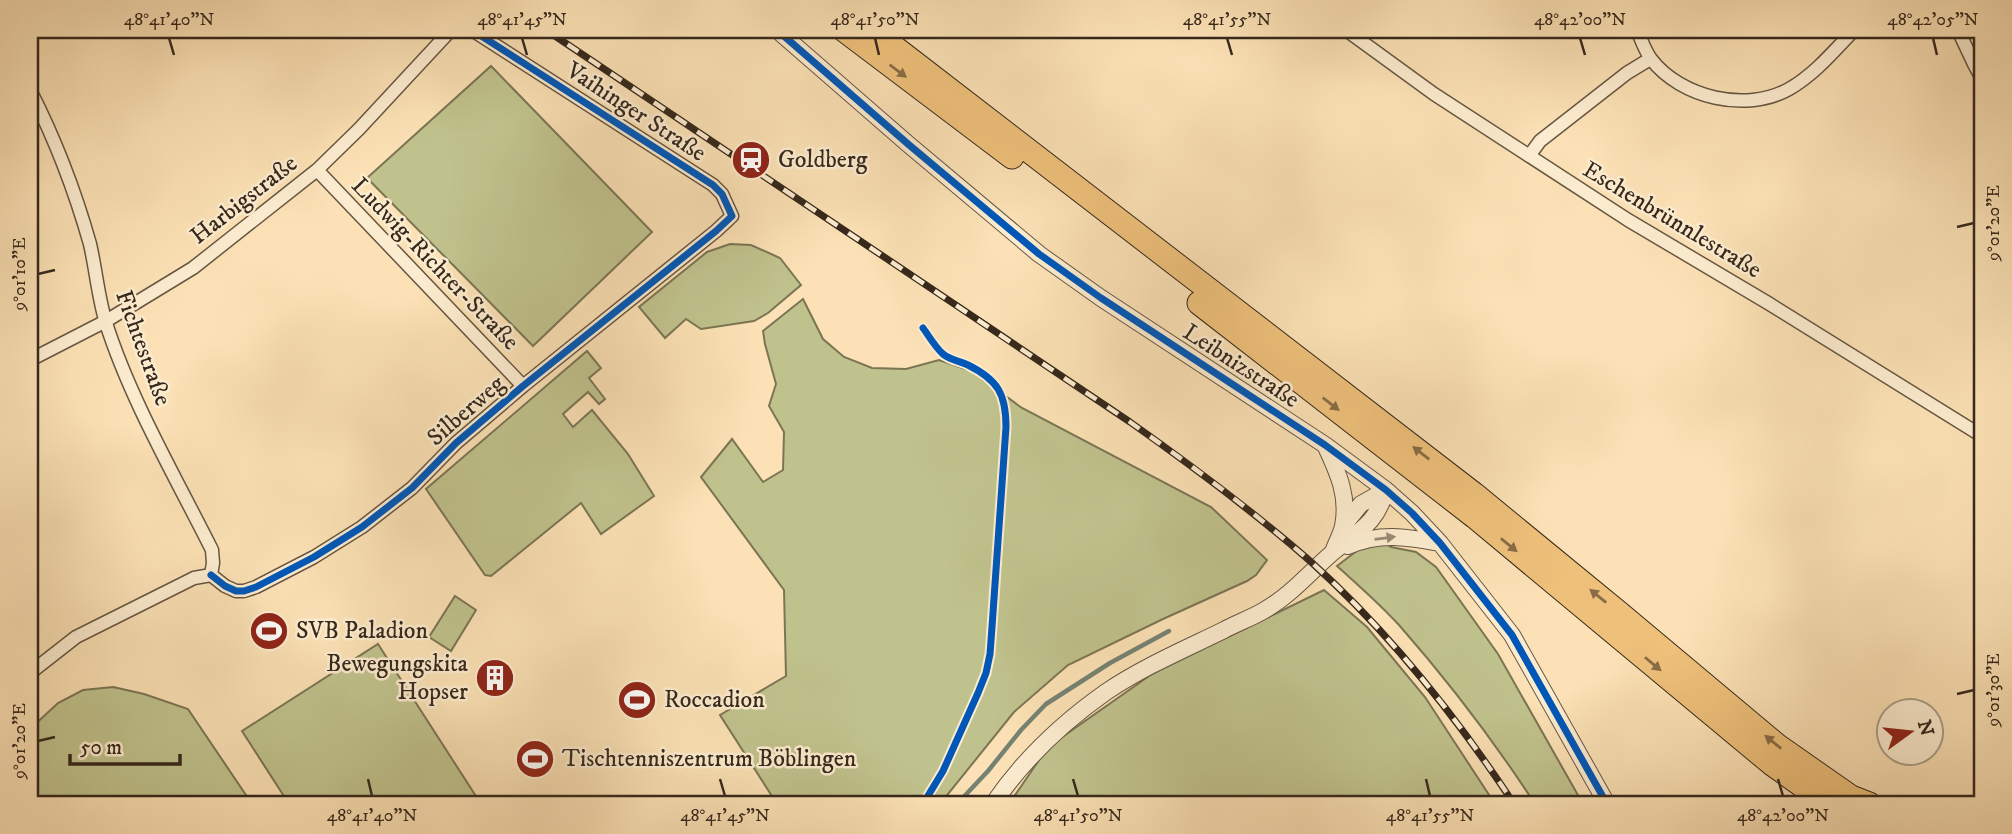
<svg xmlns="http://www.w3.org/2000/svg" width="2012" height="834" font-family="'IM FELL DW Pica',serif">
<rect width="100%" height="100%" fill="#fbe1b5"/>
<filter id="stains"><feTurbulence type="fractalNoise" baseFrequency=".00286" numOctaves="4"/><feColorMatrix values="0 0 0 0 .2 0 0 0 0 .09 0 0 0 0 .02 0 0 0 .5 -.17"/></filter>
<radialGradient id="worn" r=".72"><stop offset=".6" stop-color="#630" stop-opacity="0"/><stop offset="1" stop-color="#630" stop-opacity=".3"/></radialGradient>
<path fill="#c0c28d" stroke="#7b7554" stroke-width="2" d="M491 66 652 232 533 346 367 178Z
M730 244 751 245 780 258 801 285 768 313 754 321 701 329 686 319 665 338 639 307 707 252Z
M803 299 823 339 844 357 872 368 906 369 939 360 971 371 1022 408 1211 507 1267 560 1256 575 1247 581 1163 619 1068 665 1014 712 940 804H777L720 715 786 676 784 590 701 477 732 439 763 482 783 470 784 432 769 406 776 384 765 344 763 331Z
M587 351 601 368 589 378 605 399 599 404 588 392 563 414 573 427 592 410 628 454 654 496 601 534 581 503 491 576 485 575 426 489Z
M1385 543 1391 547 1416 552 1436 567 1498 654 1583 804H1535C1494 741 1449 682 1399 625 1380 604 1358 585 1337 566L1358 550Z
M1324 590 1367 627 1425 697 1495 804H1009L1048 747 1152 674Z
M455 596 476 610 451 651 429 637Z
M378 644 481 804H289L242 731Z
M113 687 144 694 188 709 252 804H30V729L58 703 83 690Z"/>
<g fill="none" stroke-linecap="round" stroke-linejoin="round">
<path stroke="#758273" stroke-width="4.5" d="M957 804 988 771 1021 730 1046 704 1110 663 1169 631"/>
<g stroke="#675642" stroke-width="15">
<path id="minor" d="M1346 30 1434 94 1628 220 1768 303 1982 436
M1637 30C1641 39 1645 51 1651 59 1681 98 1746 113 1789 89 1814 75 1835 50 1854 30
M1958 30 1974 64 1982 79
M30 90C55 139 75 191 90 244 96 270 98 297 106 323 130 399 176 478 212 550L213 563 211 575
M1529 156 1540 141 1627 73 1650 59
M317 170 523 386
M30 360 106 321 193 268 317 170 359 129 451 30
M211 575 225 586 236 591H244L256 587 314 557 362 527 412 488 456 443 523 386 716 231 732 216 722 194 713 185 472 30
M30 673 76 637 194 578 211 575"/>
</g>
<g stroke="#675642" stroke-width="18">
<path id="tertiary" d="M777 30 908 144 1039 254 1101 298 1325 445 1386 490 1412 513 1440 543 1512 635 1607 804
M1326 447C1338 473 1349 496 1343 526 1341 535 1336 543 1333 552
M1343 526 1361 504 1386 490
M1348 546C1380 532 1407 537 1440 543
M993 804C1023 760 1062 723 1106 692 1143 667 1185 649 1224 630 1237 623 1251 618 1263 611 1290 596 1309 573 1332 553 1358 531 1376 525 1386 490"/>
</g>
<g stroke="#36281c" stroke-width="25">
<path id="motorway" d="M844 30 1012 157
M872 30 1474 494 1619 613 1778 746 1851 797 1869 804
M1199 303 1475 517 1772 764 1828 804"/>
</g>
<use href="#minor" stroke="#fceccf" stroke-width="12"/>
<use href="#tertiary" stroke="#fceccf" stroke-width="16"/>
<use href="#motorway" stroke="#eec07a" stroke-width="23"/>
<g stroke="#36281c" stroke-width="7">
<path id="rail" d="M546 30 1130 422C1192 466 1253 511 1310 561 1389 632 1456 716 1514 804"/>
</g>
<use href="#rail" stroke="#fceccf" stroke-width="4.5" stroke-dasharray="13" stroke-linecap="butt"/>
<g stroke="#fceccf" stroke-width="11">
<path id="cycleway" d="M777 30 908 144 1039 254 1101 298 1325 445 1386 490 1412 513 1440 543 1512 635 1607 804
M923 328C929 336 935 347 943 354 950 360 960 361 968 365 998 380 1006 394 1006 427L992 627 990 654 986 673 978 693 943 771 923 804
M211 575 225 586 236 591H244L256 587 314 557 362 527 412 488 456 443 523 386 716 231 732 216 722 194 713 185 472 30"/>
</g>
<use href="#cycleway" stroke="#0057b8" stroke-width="7"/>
</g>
<defs><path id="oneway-solid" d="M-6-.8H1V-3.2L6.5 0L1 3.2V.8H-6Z" transform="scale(1.75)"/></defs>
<g fill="#896c46">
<use href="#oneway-solid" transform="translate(898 71) rotate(37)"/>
<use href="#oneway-solid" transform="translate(1331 404) rotate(38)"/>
<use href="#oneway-solid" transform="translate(1421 453) rotate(-142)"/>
<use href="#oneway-solid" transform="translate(1509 545) rotate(39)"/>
<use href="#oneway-solid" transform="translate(1598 596) rotate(-141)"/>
<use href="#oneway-solid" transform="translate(1653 664) rotate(40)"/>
<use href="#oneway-solid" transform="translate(1773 742) rotate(-141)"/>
</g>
<use fill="#998a76" href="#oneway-solid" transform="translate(1385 538) rotate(-7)"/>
<path fill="none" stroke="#36281c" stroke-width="2.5" d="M169 38 174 55M522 38 527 55M875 38 879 55M1227 38 1232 55M1580 38 1585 55M1933 38 1937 55M1957 227 1974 223M38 274 55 270M1957 694 1974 690M38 741 55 737M368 779 372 796M720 779 725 796M1073 779 1078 796M1426 779 1430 796M1778 779 1783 796"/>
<defs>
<g id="station-disc" transform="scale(2.0125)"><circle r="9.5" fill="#8f2418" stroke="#fceccf"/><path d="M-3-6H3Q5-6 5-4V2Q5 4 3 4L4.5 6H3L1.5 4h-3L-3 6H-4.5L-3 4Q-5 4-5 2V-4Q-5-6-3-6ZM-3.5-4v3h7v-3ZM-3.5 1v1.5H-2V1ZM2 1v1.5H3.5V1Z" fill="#fff"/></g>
<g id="stadium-disc" transform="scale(2.0125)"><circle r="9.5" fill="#8f2418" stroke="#fceccf"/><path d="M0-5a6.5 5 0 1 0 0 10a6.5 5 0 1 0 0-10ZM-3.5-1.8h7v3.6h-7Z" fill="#fff"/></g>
<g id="building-disc" transform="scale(2.0125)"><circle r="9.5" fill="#8f2418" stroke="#fceccf"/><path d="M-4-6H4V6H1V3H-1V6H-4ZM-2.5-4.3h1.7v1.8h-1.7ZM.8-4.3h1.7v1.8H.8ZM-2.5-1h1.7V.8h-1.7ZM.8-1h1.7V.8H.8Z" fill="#fff"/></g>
</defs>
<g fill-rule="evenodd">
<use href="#station-disc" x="751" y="160"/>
<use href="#stadium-disc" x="269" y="631"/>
<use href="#building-disc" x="495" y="678"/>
<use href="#stadium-disc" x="637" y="700"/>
<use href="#stadium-disc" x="535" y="759"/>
</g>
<g text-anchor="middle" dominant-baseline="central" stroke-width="5" stroke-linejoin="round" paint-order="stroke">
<g font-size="24" fill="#36281c" stroke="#fceccf">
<text transform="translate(636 112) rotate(33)">Vaihinger Straße</text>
<text transform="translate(244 200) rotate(-38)">Harbigstraße</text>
<text transform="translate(1672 220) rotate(31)">Eschenbrünnlestraße</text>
<text transform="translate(435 264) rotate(46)">Ludwig-Richter-Straße</text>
<text transform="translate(143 348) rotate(70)">Fichtestraße</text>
<text transform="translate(1241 366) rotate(33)">Leibnizstraße</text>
<text transform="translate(466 411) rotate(-41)">Silberweg</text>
</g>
<g font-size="24" fill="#36281c" stroke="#fceccf" text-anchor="start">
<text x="778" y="160">Goldberg</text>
<text x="296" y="631">SVB Paladion</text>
<text x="468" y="664" text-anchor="end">Bewegungskita<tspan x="468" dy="28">Hopser</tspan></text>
<text x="664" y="700">Roccadion</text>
<text x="562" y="759">Tischtenniszentrum Böblingen</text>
</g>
</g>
<rect width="2012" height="834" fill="none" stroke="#fbe1b5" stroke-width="77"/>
<g transform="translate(1910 732) rotate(75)"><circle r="33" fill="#fceccf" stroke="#ad9e87" stroke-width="2"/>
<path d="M0-5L12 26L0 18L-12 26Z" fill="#8f2418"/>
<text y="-10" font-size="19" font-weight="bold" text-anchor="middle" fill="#36281c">N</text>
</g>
<path d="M70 754v10h110v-10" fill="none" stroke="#36281c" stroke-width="3.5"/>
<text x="80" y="754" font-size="21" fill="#36281c" stroke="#fceccf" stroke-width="5" paint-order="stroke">50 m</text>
<rect x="38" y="38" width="1936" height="758" fill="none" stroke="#36281c" stroke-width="2.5"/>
<g font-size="18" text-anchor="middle" fill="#36281c">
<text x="169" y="25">48°41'40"N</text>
<text x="522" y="25">48°41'45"N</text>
<text x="875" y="25">48°41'50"N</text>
<text x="1227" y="25">48°41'55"N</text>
<text x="1580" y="25">48°42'00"N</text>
<text x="1933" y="25">48°42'05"N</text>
<text transform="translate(1993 223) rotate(-90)" y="6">9°01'20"E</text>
<text transform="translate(19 274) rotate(-90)" y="6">9°01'10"E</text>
<text transform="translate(1993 690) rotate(-90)" y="6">9°01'30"E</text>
<text transform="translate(19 741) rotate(-90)" y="6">9°01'20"E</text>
<text x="372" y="821">48°41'40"N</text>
<text x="725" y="821">48°41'45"N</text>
<text x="1078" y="821">48°41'50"N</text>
<text x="1430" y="821">48°41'55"N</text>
<text x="1783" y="821">48°42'00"N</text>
</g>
<rect width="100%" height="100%" filter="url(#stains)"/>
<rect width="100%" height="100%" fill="url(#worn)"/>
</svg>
